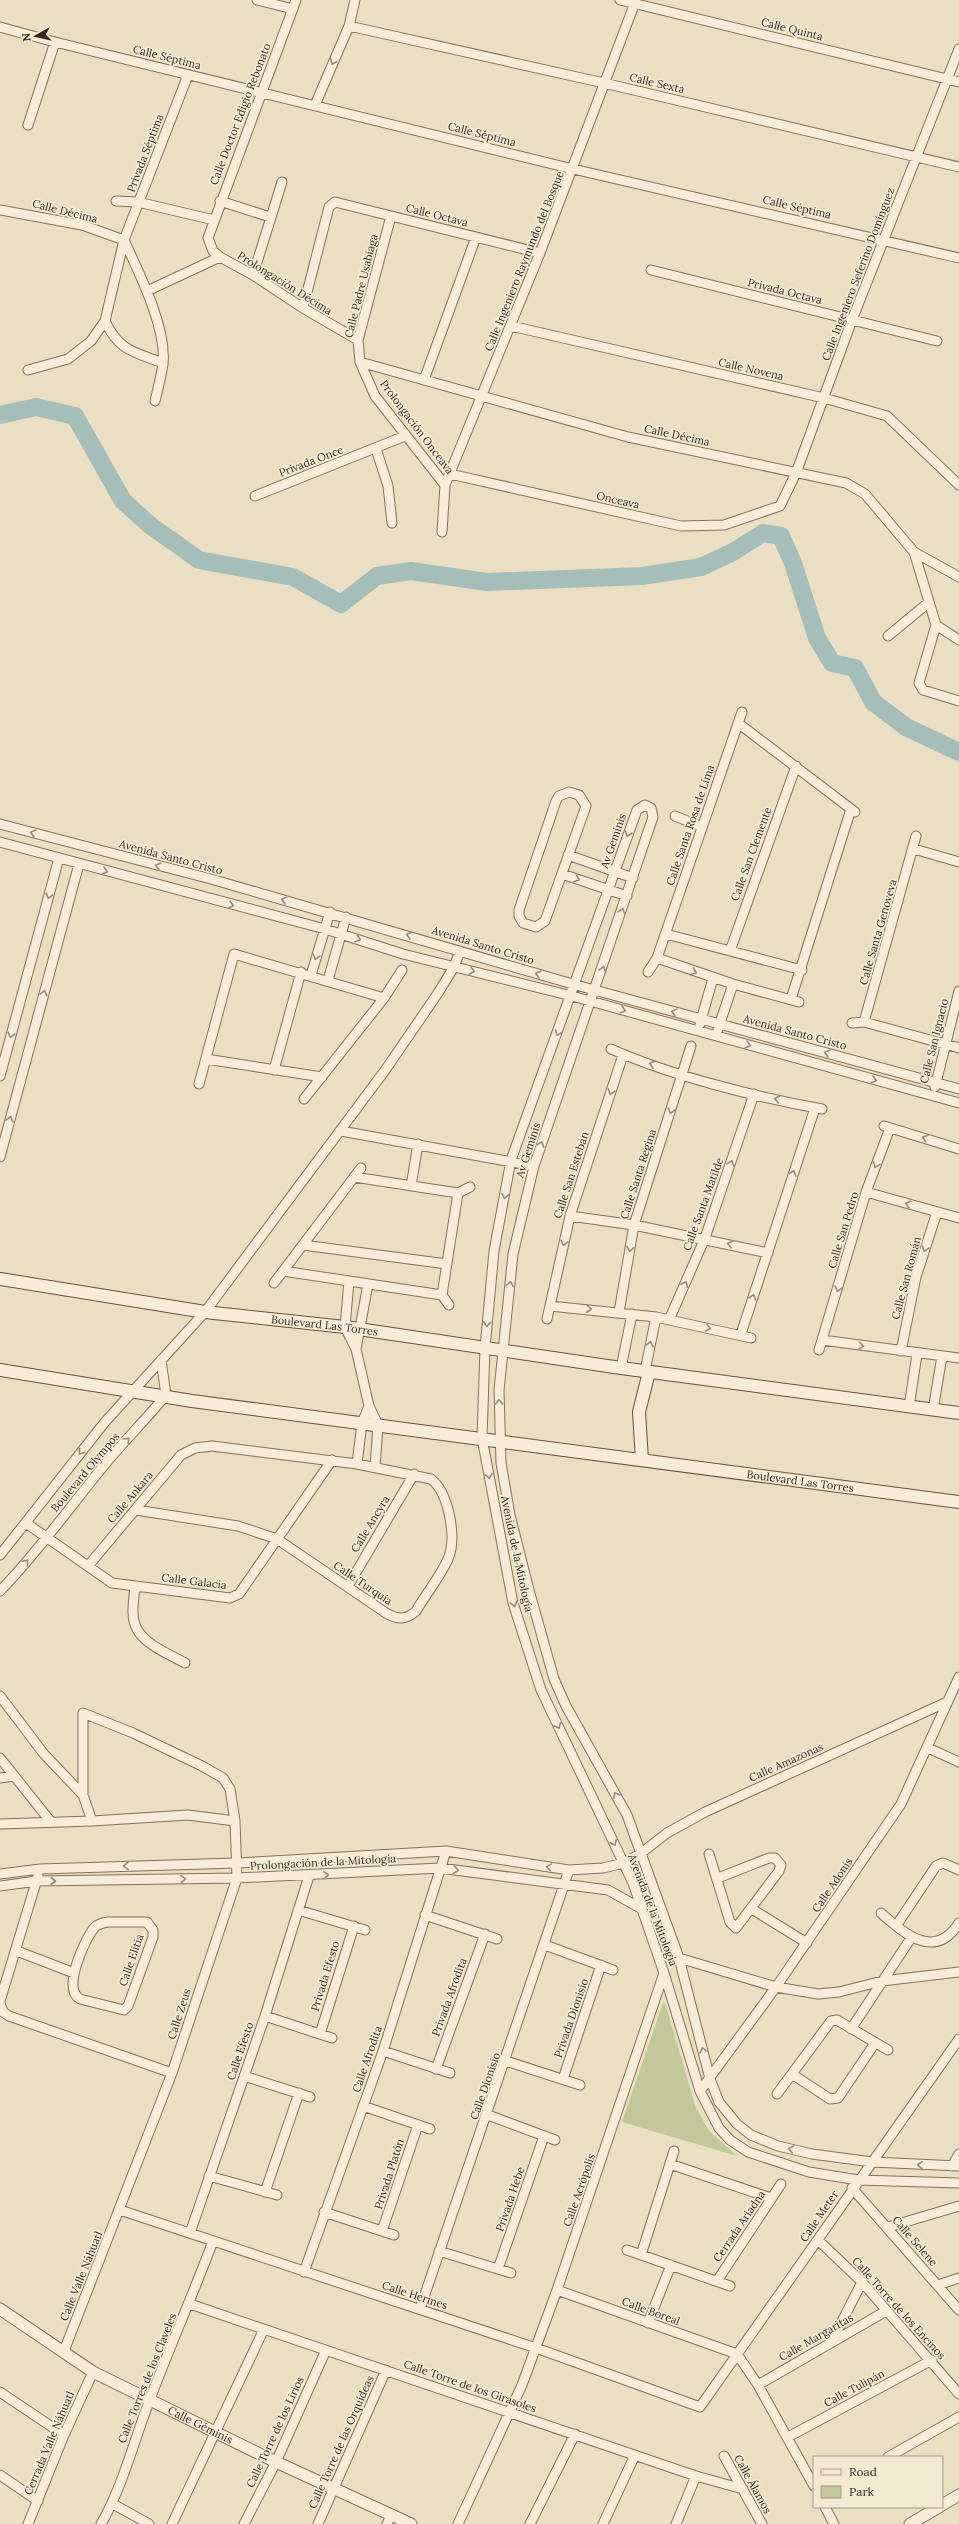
<svg xmlns="http://www.w3.org/2000/svg" width="959" height="2524" font-family="Lora,serif">
<rect width="100%" height="100%" fill="#eadfc4"/>
<path fill="#c2c899" d="M664 2000 696 2108 710 2132 737 2156 622 2122Z"/>
<g fill="none" stroke-linecap="round" stroke-linejoin="round">
<path stroke="#a6beb7" stroke-width="18" d="M0 415 36 407 75 416 123 501 151 526 199 560 293 577 341 604 377 576 411 571 487 582 642 576 701 567 733 552 763 533 781 536 793 563 817 638 832 663 855 668 873 702 906 727 959 752"/>
<g stroke="#84715c" stroke-width="11">
<path id="minor" d="M257 0 293 9
M296 0 208 238 213 251 220 257 253 275 303 308 358 340
M620 0 959 82
M349 26 604 83 959 167
M0 27 55 42 573 169 959 258
M315 105 349 26 355 0
M28 125 55 42
M116 201 138 202 214 220
M220 201 270 217
M0 210 82 225 124 240
M391 216 358 340 360 362 375 396 445 485
M124 240C139 273 167 328 163 364 161 376 158 389 155 401
M651 270 937 341
M253 275 282 182
M147 291 220 257
M303 308 329 207 335 202 540 253
M105 321C119 351 134 352 163 363
M511 326 824 398 887 416 959 485
M360 362 628 437 846 483 865 494 914 552 936 625
M28 370 68 359 91 341 105 321 124 240 188 75
M424 380 476 237
M376 449 388 486 392 523
M450 474 681 526 724 525 780 506 796 473 852 320 959 49
M255 496 405 436
M442 532 445 485 540 253 636 0
M914 552 959 577
M936 625 919 683 923 690 959 701
M936 625 959 640
M888 636 928 603
M738 723 855 812
M569 792 579 795 586 806 545 921 536 927 523 923 519 916V910L556 801 559 796Z
M675 816 702 827
M0 824 211 879 576 985 959 1089
M0 842 325 929 403 954 572 996 959 1103
M914 849 959 862
M568 855 633 878
M562 874 627 896
M666 934 802 970
M730 951 796 766
M657 958 733 984 799 1002
M648 972 657 958 742 712
M311 975 330 912
M328 980 346 917
M791 999 851 809
M864 1022 916 836
M852 1023 864 1022 959 1048
M700 1024 713 978
M718 1029 733 984
M611 1049C672 1076 756 1097 822 1109
M206 1059 322 1077
M274 1070 301 972
M0 1076 59 858
M199 1084 234 954 384 998
M935 1087 959 991
M304 1099 384 998 402 970
M884 1126 959 1149
M341 1131 534 1166
M0 1157 79 864
M354 1177 458 1193 470 1187
M411 1186 418 1144
M866 1192 959 1218
M570 1216 634 1225 768 1253
M303 1245 447 1264
M283 1271 442 1295 449 1305
M349 1281 345 1327 356 1349 369 1406 378 1425 375 1467
M274 1283 361 1168
M442 1295 458 1193
M550 1306 656 1317 751 1338
M619 1312 634 1225 691 1046
M547 1319 570 1216 623 1055
M669 1320 705 1238 754 1094
M741 1334 815 1108
M822 1340 959 1358
M356 1349 368 1284
M819 1350 866 1192 890 1128
M901 1351 916 1277 937 1212
M621 1368 632 1314
M645 1371 656 1317
M909 1407 917 1354
M933 1410 942 1356
M357 1464 362 1423 369 1406
M26 1523 112 1583 230 1598 239 1594 332 1460
M0 1555 105 1422 205 1312 386 1069 438 993 454 967 460 951
M88 1566 181 1455 195 1448 212 1446 357 1464 431 1479C449 1493 457 1538 448 1559 440 1577 426 1594 416 1611 406 1620 398 1620 386 1613L277 1539 238 1526 136 1510
M135 1586C134 1599 130 1617 137 1629 145 1645 171 1655 185 1663
M348 1586 414 1474
M0 1591C41 1549 74 1501 111 1457 129 1436 148 1417 166 1395L161 1360
M0 1696 44 1754 83 1795
M928 1748 959 1762
M0 1758 51 1822
M0 1778 14 1776
M0 1824 92 1821 188 1815 235 1821
M709 1854 730 1922 736 1928 779 1871 781 1865 775 1858H769L718 1878
M0 1874 40 1869 237 1863 446 1851 569 1870 603 1868 624 1863 640 1854 667 1833 705 1812 947 1702
M0 1886 37 1881 237 1878 440 1868 608 1890 642 1909
M752 1909 807 1943
M298 1910 365 1930
M881 1913C905 1934 935 1961 959 1923
M425 1915 497 1939
M108 1922H147L153 1930V1937L128 2006 124 2010 80 1999C62 1989 84 1941 94 1928 97 1924 102 1923 108 1922Z
M896 1926 936 1866 943 1863 959 1870
M545 1945 613 1970
M17 1951 74 1973
M679 1958 776 1987 818 1994 839 1992 882 1981 959 1972
M0 2001 38 1876
M0 2003 3 2012 9 2016 172 2073
M265 2016 332 2038
M851 2029 911 1938
M320 2034 354 1926
M383 2051 450 2073
M506 2061 580 2085
M436 2069 485 1934
M792 2074 830 2099 838 2098 875 2043
M244 2076 310 2097
M563 2079 601 1965
M700 2091 776 1987 901 1804 959 1677
M777 2094 831 2021 837 2020 888 2050
M363 2106 430 2129
M488 2115 555 2140
M670 2164 771 2198
M952 2166 959 2154
M959 2166 872 2162 812 2154 778 2146 751 2135 737 2124 719 2102 710 2079 679 1958 627 1815 566 1706 554 1679 529 1590 510 1515 501 1463 499 1390 513 1254 534 1166 653 817 651 808 645 805 637 810 511 1160 494 1251 485 1348 482 1438 513 1603 541 1690 633 1883 664 1973 700 2091 719 2128 730 2140 748 2152 809 2172 858 2180 959 2183
M209 2176 277 2195
M852 2188 959 2310
M265 2192 299 2093
M120 2210 536 2348 700 2407 959 2039
M324 2212 394 2235
M888 2227 959 2206
M382 2231 418 2125
M190 2233 265 2016 309 1876
M818 2240 862 2282 959 2394
M627 2250 730 2286
M439 2251 511 2273
M641 2255 674 2151
M498 2269 544 2136
M304 2272 383 2051 446 1851
M717 2281 781 2184
M938 2285 959 2278
M557 2290 737 2354 758 2385 814 2486
M190 2304 696 2476 743 2489
M420 2309 569 1870
M648 2323 671 2265
M831 2343 862 2282
M64 2351 172 2073 237 1878 235 1821 230 1789 223 1778 202 1766 133 1733 83 1713V1795L92 1821
M758 2385 886 2311
M0 2392 64 2435
M788 2437 932 2360
M724 2456 762 2524
M888 2457 959 2417
M0 2475 38 2501
M113 2504 149 2524
M825 2507 834 2524
M28 2524 64 2435 93 2372
M101 2524C123 2486 133 2443 149 2402 169 2348 193 2295 213 2241
M172 2524 264 2329
M244 2524 276 2462 326 2350
M318 2524 386 2370
M387 2524 391 2515
M458 2524 522 2385 557 2290 664 1973
M530 2524 575 2434
M603 2524 635 2455
M676 2524 696 2476"/>
</g>
<g stroke="#84715c" stroke-width="13">
<g id="tertiary">
<path id="s1" d="M0 2309 93 2372 276 2462 411 2524"/>
<path d="M942 2505 959 2495"/>
<path d="M910 2524 939 2507"/>
</g>
</g>
<g stroke="#65523f" stroke-width="14">
<g id="secondary">
<path id="s2" d="M0 1279 205 1312 345 1327 621 1368 959 1413"/>
<path id="s3" d="M0 1370 192 1401 959 1502"/>
<path d="M642 1460 639 1412 649 1372"/>
</g>
</g>
<use href="#minor" stroke="#f6ecd7" stroke-width="9"/>
<use href="#tertiary" stroke="#f6ecd7" stroke-width="11"/>
<use href="#secondary" stroke="#f6ecd7" stroke-width="12"/>
</g>
<defs><path id="oneway-chevron" d="M-2-3.5L2.5 0L-2 3.5" fill="none" stroke-width="1.6" stroke-linecap="round" stroke-linejoin="round"/></defs>
<g stroke="#968a7b">
<use href="#oneway-chevron" transform="translate(333 62) rotate(113)"/>
<use href="#oneway-chevron" transform="translate(33 833) rotate(-165)"/>
<use href="#oneway-chevron" transform="translate(628 834) rotate(109)"/>
<use href="#oneway-chevron" transform="translate(158 866) rotate(-165)"/>
<use href="#oneway-chevron" transform="translate(105 871) rotate(15)"/>
<use href="#oneway-chevron" transform="translate(577 879) rotate(19)"/>
<use href="#oneway-chevron" transform="translate(49 896) rotate(105)"/>
<use href="#oneway-chevron" transform="translate(284 900) rotate(-165)"/>
<use href="#oneway-chevron" transform="translate(231 905) rotate(15)"/>
<use href="#oneway-chevron" transform="translate(622 911) rotate(-72)"/>
<use href="#oneway-chevron" transform="translate(409 935) rotate(-163)"/>
<use href="#oneway-chevron" transform="translate(358 939) rotate(18)"/>
<use href="#oneway-chevron" transform="translate(316 957) rotate(107)"/>
<use href="#oneway-chevron" transform="translate(603 969) rotate(-72)"/>
<use href="#oneway-chevron" transform="translate(472 971) rotate(14)"/>
<use href="#oneway-chevron" transform="translate(694 972) rotate(20)"/>
<use href="#oneway-chevron" transform="translate(538 974) rotate(-164)"/>
<use href="#oneway-chevron" transform="translate(44 993) rotate(-75)"/>
<use href="#oneway-chevron" transform="translate(623 1010) rotate(15)"/>
<use href="#oneway-chevron" transform="translate(674 1012) rotate(-165)"/>
<use href="#oneway-chevron" transform="translate(558 1033) rotate(110)"/>
<use href="#oneway-chevron" transform="translate(11 1035) rotate(105)"/>
<use href="#oneway-chevron" transform="translate(748 1045) rotate(15)"/>
<use href="#oneway-chevron" transform="translate(827 1053) rotate(-165)"/>
<use href="#oneway-chevron" transform="translate(652 1064) rotate(-162)"/>
<use href="#oneway-chevron" transform="translate(874 1080) rotate(15)"/>
<use href="#oneway-chevron" transform="translate(611 1092) rotate(108)"/>
<use href="#oneway-chevron" transform="translate(777 1099) rotate(-168)"/>
<use href="#oneway-chevron" transform="translate(671 1111) rotate(108)"/>
<use href="#oneway-chevron" transform="translate(10 1119) rotate(-75)"/>
<use href="#oneway-chevron" transform="translate(925 1138) rotate(-163)"/>
<use href="#oneway-chevron" transform="translate(541 1144) rotate(-71)"/>
<use href="#oneway-chevron" transform="translate(731 1163) rotate(-71)"/>
<use href="#oneway-chevron" transform="translate(876 1165) rotate(111)"/>
<use href="#oneway-chevron" transform="translate(793 1173) rotate(-72)"/>
<use href="#oneway-chevron" transform="translate(505 1196) rotate(101)"/>
<use href="#oneway-chevron" transform="translate(908 1204) rotate(-164)"/>
<use href="#oneway-chevron" transform="translate(564 1243) rotate(103)"/>
<use href="#oneway-chevron" transform="translate(730 1244) rotate(-167)"/>
<use href="#oneway-chevron" transform="translate(630 1249) rotate(99)"/>
<use href="#oneway-chevron" transform="translate(925 1249) rotate(108)"/>
<use href="#oneway-chevron" transform="translate(510 1284) rotate(-83)"/>
<use href="#oneway-chevron" transform="translate(685 1284) rotate(-66)"/>
<use href="#oneway-chevron" transform="translate(838 1289) rotate(106)"/>
<use href="#oneway-chevron" transform="translate(753 1297) rotate(-72)"/>
<use href="#oneway-chevron" transform="translate(589 1309) rotate(6)"/>
<use href="#oneway-chevron" transform="translate(487 1324) rotate(95)"/>
<use href="#oneway-chevron" transform="translate(708 1328) rotate(11)"/>
<use href="#oneway-chevron" transform="translate(650 1344) rotate(-78)"/>
<use href="#oneway-chevron" transform="translate(861 1346) rotate(8)"/>
<use href="#oneway-chevron" transform="translate(499 1402) rotate(-92)"/>
<use href="#oneway-chevron" transform="translate(127 1440) rotate(-46)"/>
<use href="#oneway-chevron" transform="translate(81 1452) rotate(128)"/>
<use href="#oneway-chevron" transform="translate(489 1476) rotate(80)"/>
<use href="#oneway-chevron" transform="translate(26 1562) rotate(-49)"/>
<use href="#oneway-chevron" transform="translate(514 1604) rotate(75)"/>
<use href="#oneway-chevron" transform="translate(558 1726) rotate(65)"/>
<use href="#oneway-chevron" transform="translate(616 1795) rotate(-119)"/>
<use href="#oneway-chevron" transform="translate(614 1843) rotate(64)"/>
<use href="#oneway-chevron" transform="translate(126 1866) rotate(178)"/>
<use href="#oneway-chevron" transform="translate(549 1867) rotate(-171)"/>
<use href="#oneway-chevron" transform="translate(456 1870) rotate(8)"/>
<use href="#oneway-chevron" transform="translate(326 1875) rotate(-3)"/>
<use href="#oneway-chevron" transform="translate(183 1879) rotate(-2)"/>
<use href="#oneway-chevron" transform="translate(53 1881)"/>
<use href="#oneway-chevron" transform="translate(703 2050) rotate(-105)"/>
<use href="#oneway-chevron" transform="translate(791 2149) rotate(-167)"/>
<use href="#oneway-chevron" transform="translate(920 2165) rotate(-177)"/>
</g>
<g text-anchor="middle" dominant-baseline="central" stroke-width="3.5" stroke-linejoin="round" paint-order="stroke">
<g font-size="11" fill="#35291f" stroke="#f2e9d3">
<text transform="translate(792 29) rotate(14)">Calle Quinta</text>
<text transform="translate(167 57) rotate(14)">Calle Séptima</text>
<text transform="translate(657 83) rotate(13)">Calle Sexta</text>
<text transform="translate(240 114) rotate(-69)">Calle Doctor Edigio Rebonato</text>
<text transform="translate(482 134) rotate(14)">Calle Séptima</text>
<text transform="translate(145 153) rotate(-69)">Privada Séptima</text>
<text transform="translate(797 207) rotate(13)">Calle Séptima</text>
<text transform="translate(65 211) rotate(14)">Calle Décima</text>
<text transform="translate(437 215) rotate(14)">Calle Octava</text>
<text transform="translate(524 261) rotate(-68)">Calle Ingeniero Raymundo del Bosque</text>
<text transform="translate(858 274) rotate(-69)">Calle Ingeniero Seferino Domínguez</text>
<text transform="translate(285 283) rotate(32)">Prolongación Décima</text>
<text transform="translate(361 286) rotate(-76)">Calle Padre Usabiaga</text>
<text transform="translate(785 291) rotate(14)">Privada Octava</text>
<text transform="translate(751 369) rotate(13)">Calle Novena</text>
<text transform="translate(417 427) rotate(53)">Prolongación Onceava</text>
<text transform="translate(677 435) rotate(12)">Calle Décima</text>
<text transform="translate(311 461) rotate(-21)">Privada Once</text>
<text transform="translate(618 500) rotate(13)">Onceava</text>
<text transform="translate(690 825) rotate(-71)">Calle Santa Rosa de Lima</text>
<text transform="translate(613 841) rotate(-71)">Av Geminis</text>
<text transform="translate(751 854) rotate(-70)">Calle San Clemente</text>
<text transform="translate(171 857) rotate(15)">Avenida Santo Cristo</text>
<text transform="translate(878 932) rotate(-74)">Calle Santa Genoveva</text>
<text transform="translate(483 945) rotate(17)">Avenida Santo Cristo</text>
<text transform="translate(795 1032) rotate(15)">Avenida Santo Cristo</text>
<text transform="translate(934 1041) rotate(-76)">Calle San Ignacio</text>
<text transform="translate(528 1150) rotate(-72)">Av Geminis</text>
<text transform="translate(638 1174) rotate(-72)">Calle Santa Regina</text>
<text transform="translate(571 1175) rotate(-72)">Calle San Esteban</text>
<text transform="translate(703 1204) rotate(-70)">Calle Santa Matilde</text>
<text transform="translate(843 1230) rotate(-73)">Calle San Pedro</text>
<text transform="translate(906 1278) rotate(-75)">Calle San Román</text>
<text stroke="none"><textPath href="#s2" startOffset="328">Boulevard Las Torres</textPath></text>
<text transform="translate(85 1472) rotate(-50)">Boulevard Olympos</text>
<text stroke="none"><textPath href="#s3" startOffset="808">Boulevard Las Torres</textPath></text>
<text transform="translate(130 1497) rotate(-50)">Calle Ankara</text>
<text transform="translate(370 1524) rotate(-59)">Calle Ancyra</text>
<text transform="translate(517 1554) rotate(78)">Avenida de la Mitología</text>
<text transform="translate(194 1581) rotate(7)">Calle Galacia</text>
<text transform="translate(363 1583) rotate(34)">Calle Turquia</text>
<text transform="translate(786 1762) rotate(-24)">Calle Amazonas</text>
<text transform="translate(323 1862) rotate(-3)">Prolongación de la Mitología</text>
<text transform="translate(832 1885) rotate(-56)">Calle Adonis</text>
<text transform="translate(653 1910) rotate(69)">Avenida de la Mitología</text>
<text transform="translate(131 1960) rotate(-71)">Calle Elitia</text>
<text transform="translate(325 1976) rotate(-73)">Privada Efesto</text>
<text transform="translate(449 1997) rotate(-70)">Privada Afrodita</text>
<text transform="translate(179 2014) rotate(-72)">Calle Zeus</text>
<text transform="translate(571 2018) rotate(-71)">Privada Dionisio</text>
<text transform="translate(240 2051) rotate(-71)">Calle Efesto</text>
<text transform="translate(367 2059) rotate(-71)">Calle Afrodita</text>
<text transform="translate(485 2086) rotate(-71)">Calle Dionisio</text>
<text transform="translate(389 2174) rotate(-72)">Privada Platón</text>
<text transform="translate(579 2190) rotate(-71)">Calle Acrópolis</text>
<text transform="translate(510 2199) rotate(-71)">Privada Hebe</text>
<text transform="translate(819 2216) rotate(-56)">Calle Meter</text>
<text transform="translate(739 2226) rotate(-56)">Cerrada Ariadna</text>
<text transform="translate(915 2241) rotate(49)">Calle Selene</text>
<text transform="translate(81 2276) rotate(-68)">Calle Valle Náhuatl</text>
<text transform="translate(415 2295) rotate(18)">Calle Hermes</text>
<text transform="translate(899 2308) rotate(48)">Calle Torre de los Encinos</text>
<text transform="translate(651 2311) rotate(20)">Calle Boreal</text>
<text transform="translate(816 2337) rotate(-30)">Calle Margaritas</text>
<text transform="translate(147 2378) rotate(-68)">Calle Torres de los Claveles</text>
<text transform="translate(470 2386) rotate(19)">Calle Torre de los Girasoles</text>
<text transform="translate(854 2388) rotate(-28)">Calle Tulipán</text>
<text stroke="none"><textPath href="#s1" startOffset="232">Calle Géminis</textPath></text>
<text transform="translate(275 2432) rotate(-65)">Calle Torre de los Lirios</text>
<text transform="translate(341 2442) rotate(-66)">Calle Torre de las Orquídeas</text>
<text transform="translate(49 2443) rotate(-67)">Cerrada Valle Náhuatl</text>
<text transform="translate(753 2484) rotate(61)">Calle Álamos</text>
</g>
</g>
<rect x="813" y="2456" width="130" height="52" fill="#f2e9d3" stroke="#a69c8b"/>
<rect x="821" y="2469" width="20" height="6" fill="#f6ecd7" stroke="#a69c8b"/>
<text x="849" y="2476" font-size="12" fill="#35291f">Road</text>
<rect x="821" y="2486" width="20" height="12" fill="#c2c899" stroke="#a69c8b"/>
<text x="849" y="2496" font-size="12" fill="#35291f">Park</text>
<g transform="translate(36 36) rotate(262)" stroke="#f2e9d3" stroke-width="3" paint-order="stroke">
<path d="M0-3L7 15L0 10L-7 15Z" fill="#35291f"/>
<text y="-6" font-size="11" font-weight="bold" text-anchor="middle" fill="#35291f">N</text>
</g>
</svg>
